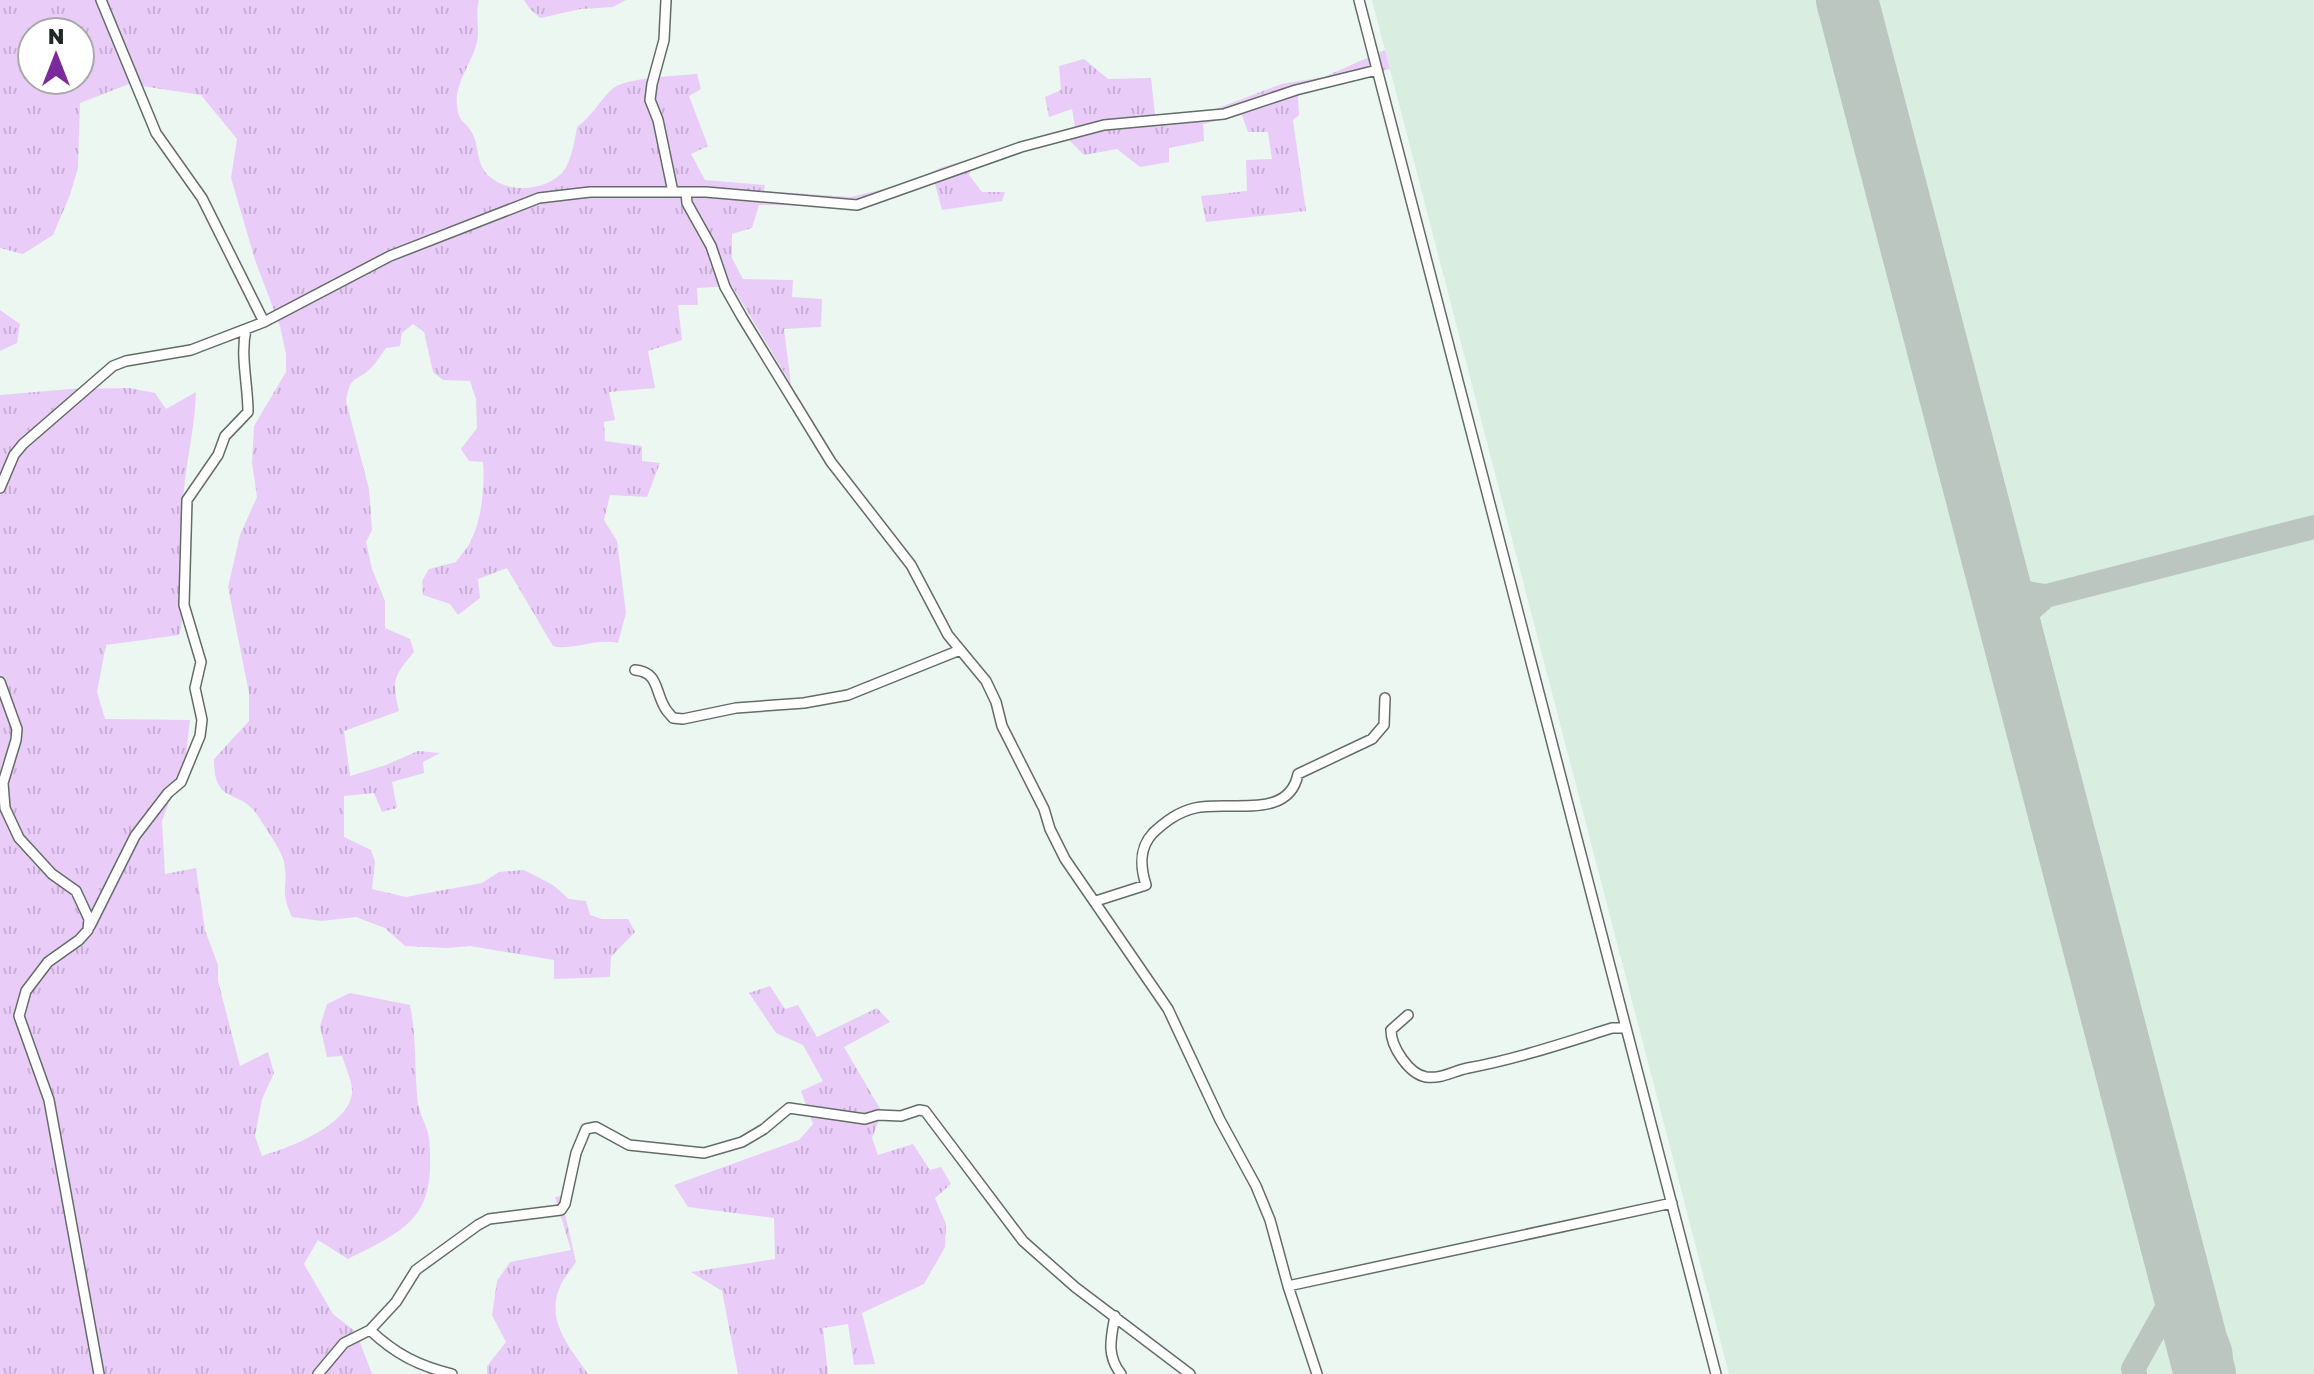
<svg xmlns="http://www.w3.org/2000/svg" width="2314" height="1374" font-family="'Golos Text',sans-serif">
<defs>
<pattern id="grass-tufts" width="24" height="20" patternUnits="userSpaceOnUse" patternTransform="scale(2)"><rect width="24" height="20" fill="#eaccf9"/><path d="M3 7l-1-3M5 7V3M7 7l1-3M15 17l-1-3M17 17v-4M19 17l1-3" fill="none" stroke="#c8afd5"/></pattern>
</defs>
<rect width="100%" height="100%" fill="#ebf7f0"/>
<path fill="#d9ede1" d="M1372 0H2314V1374H1729Z"/>
<path fill="url(#grass-tufts)" fill-rule="evenodd" d="M0 0H479C475 14 480 29 477 42 472 63 454 84 457 106 459 123 464 120 471 131 480 145 475 164 489 176 508 194 544 191 562 173 571 163 575 140 577 127 592 116 599 102 611 90 624 77 677 76 697 74L701 89 689 96 708 146 691 154 705 180 765 185 764 191 851 197 912 182 940 168 1075 127 1072 109 1049 117 1045 97 1061 90 1059 66 1084 59 1108 79 1151 78 1155 115 1216 109 1281 84 1324 77 1385 50 1390 69 1348 79 1298 96 1299 115 1293 120 1306 211 1206 222 1201 196 1247 191 1246 160 1272 159 1268 132H1248L1242 115 1203 124 1204 141 1169 148V162L1140 167 1117 149 1084 155 1066 137 970 167 969 175 982 192H1005L1002 201 942 210 934 180 858 206 759 205 752 228 732 234V258L743 279 793 280 792 297 822 299 821 327 784 329 791 384 732 286 697 288 698 305H678L682 340 648 351 655 388 609 392 615 420 604 422 605 441 642 446V461L660 463 647 497 610 495 604 520 617 541 626 613 618 643C594 638 573 651 553 646L507 568 478 579 480 598 458 615 450 604 423 595 422 581 429 569 456 562C461 555 468 548 471 540 482 519 485 485 483 462L469 461 461 449 477 428 476 399 470 381 443 380 433 372 424 332 413 324 402 333 400 346 386 348C381 354 376 364 369 370 354 383 351 374 346 401L369 489 372 530 366 542 372 569 385 601V628L410 639 414 652C393 677 392 680 399 711L344 731 350 776 386 765 418 751 440 753 423 762 424 773 392 782 397 808 382 812 374 793 344 796V837L371 850 375 862 372 889 406 897 482 883 499 872 524 870 553 885 569 899 586 901 590 915 602 919H628L635 932 611 957 610 977 554 979V960L470 946 447 948 405 946 385 928 356 917 322 921 292 917C279 889 289 887 284 862 282 851 263 824 256 813 238 788 214 806 214 759L249 721V693L228 587 240 535 257 497 252 463 254 426 286 372V354L280 326 255 260 231 178 237 139 201 95 129 84 80 103 78 168 70 195 53 235 23 254 0 248ZM32 32H80V80H32Z
M524 0H626L613 7 581 9 540 18 530 9Z
M0 310 20 324 17 343 0 351Z
M129 388 155 393 166 409 196 392C195 423 189 449 185 479 181 515 180 551 180 586 180 602 185 622 179 635L106 645 97 692 105 719 190 720 186 755 162 821 165 874 196 868 205 930 218 965V981L240 1066 268 1052 274 1073 262 1099 255 1136 262 1156C289 1148 349 1125 352 1093 353 1083 345 1066 342 1056L327 1057 320 1026 327 1004 350 993 410 1005C417 1038 414 1071 418 1104 420 1116 428 1127 429 1139 436 1216 411 1228 348 1259L318 1240 304 1264 333 1314 356 1332 372 1374H0V395L70 389Z
M770 986 785 1009 798 1005 817 1037 877 1008 890 1022 844 1047 882 1112 872 1138 878 1155 913 1144 930 1170 941 1167 951 1184 935 1198 946 1224 945 1247 924 1284 862 1313 875 1364 854 1365 848 1324 823 1328 828 1374H738L722 1291 691 1272 775 1259 774 1218 688 1207 674 1185 799 1140 813 1124 801 1091 823 1081 803 1045 776 1033 749 993Z
M561 1196 576 1262C570 1271 562 1280 559 1289 546 1322 571 1349 588 1374H487V1366L506 1342 492 1315 497 1281 510 1262 571 1250 555 1197Z"/>
<g fill="none" stroke-linecap="round" stroke-linejoin="round">
<path stroke="#bcc6c0" stroke-width="24" d="M1849 6 1850 0
M1996 579 2020 592 2046 596
M2011 634 2024 615 2046 596 2314 527
M2190 1313C2210 1326 2229 1349 2217 1374
M2135 1374 2133 1369 2177 1290 2180 1276"/>
<path stroke="#bcc6c0" stroke-width="62" d="M1847 0 2205 1374"/>
<g stroke="#626d66" stroke-width="12">
<path id="minor" d="M101 0 156 133 202 198 264 322
M666 0 664 40 652 84 650 100 658 120 673 192
M1359 0 1716 1374
M686 192 687 203 711 246 725 287 742 317 831 462 911 565 948 635 986 681 996 702 1002 726 1044 809 1050 829 1065 859 1168 1009 1220 1120 1256 1186 1270 1220 1288 1286 1317 1374
M0 488 14 455 23 444 113 366 126 361 191 350 264 322 390 256 539 198 590 192H706L857 205 1021 147 1104 125 1224 114 1296 90 1377 70
M635 670C658 672 655 690 664 706 666 711 670 714 673 718L683 719 736 708 804 703 848 695 960 650
M0 682 17 729 16 740 3 783 5 808 19 838 52 874 76 891 89 919 88 930 79 940 48 962 26 991 19 1016 49 1100 99 1374
M1096 901 1146 885C1140 866 1139 848 1153 833 1166 821 1178 812 1195 808 1228 800 1289 821 1298 774L1372 739 1384 725 1385 698
M90 926 135 836 168 793 181 782 200 736 202 720 195 688 201 662 184 605 187 500 218 455 225 436 248 412C248 384 240 356 246 329
M1408 1015 1391 1030C1391 1047 1409 1074 1426 1077 1442 1079 1453 1071 1468 1068 1517 1059 1564 1043 1612 1028H1625
M1288 1286 1672 1203
M1115 1316C1111 1338 1106 1355 1121 1374
M370 1330C395 1354 419 1366 452 1374
M318 1374 344 1343 370 1330 396 1302 416 1270 478 1225 489 1219 561 1210 565 1204 576 1153 586 1129 596 1127 629 1145 704 1153 742 1142 764 1129 789 1108 865 1119 878 1115 901 1116 919 1110 925 1111 1023 1241 1075 1287 1190 1374"/>
</g>
<use href="#minor" stroke="#fff" stroke-width="9"/>
</g>
<g transform="translate(56 56)"><circle r="38" fill="#ffffff" stroke="#a7a9a8" stroke-width="2"/>
<path d="M0-6L14 30L0 20L-14 30Z" fill="#7b2a9b"/>
<text y="-12" font-size="22" font-weight="bold" text-anchor="middle" fill="#232725">N</text>
</g>
</svg>
